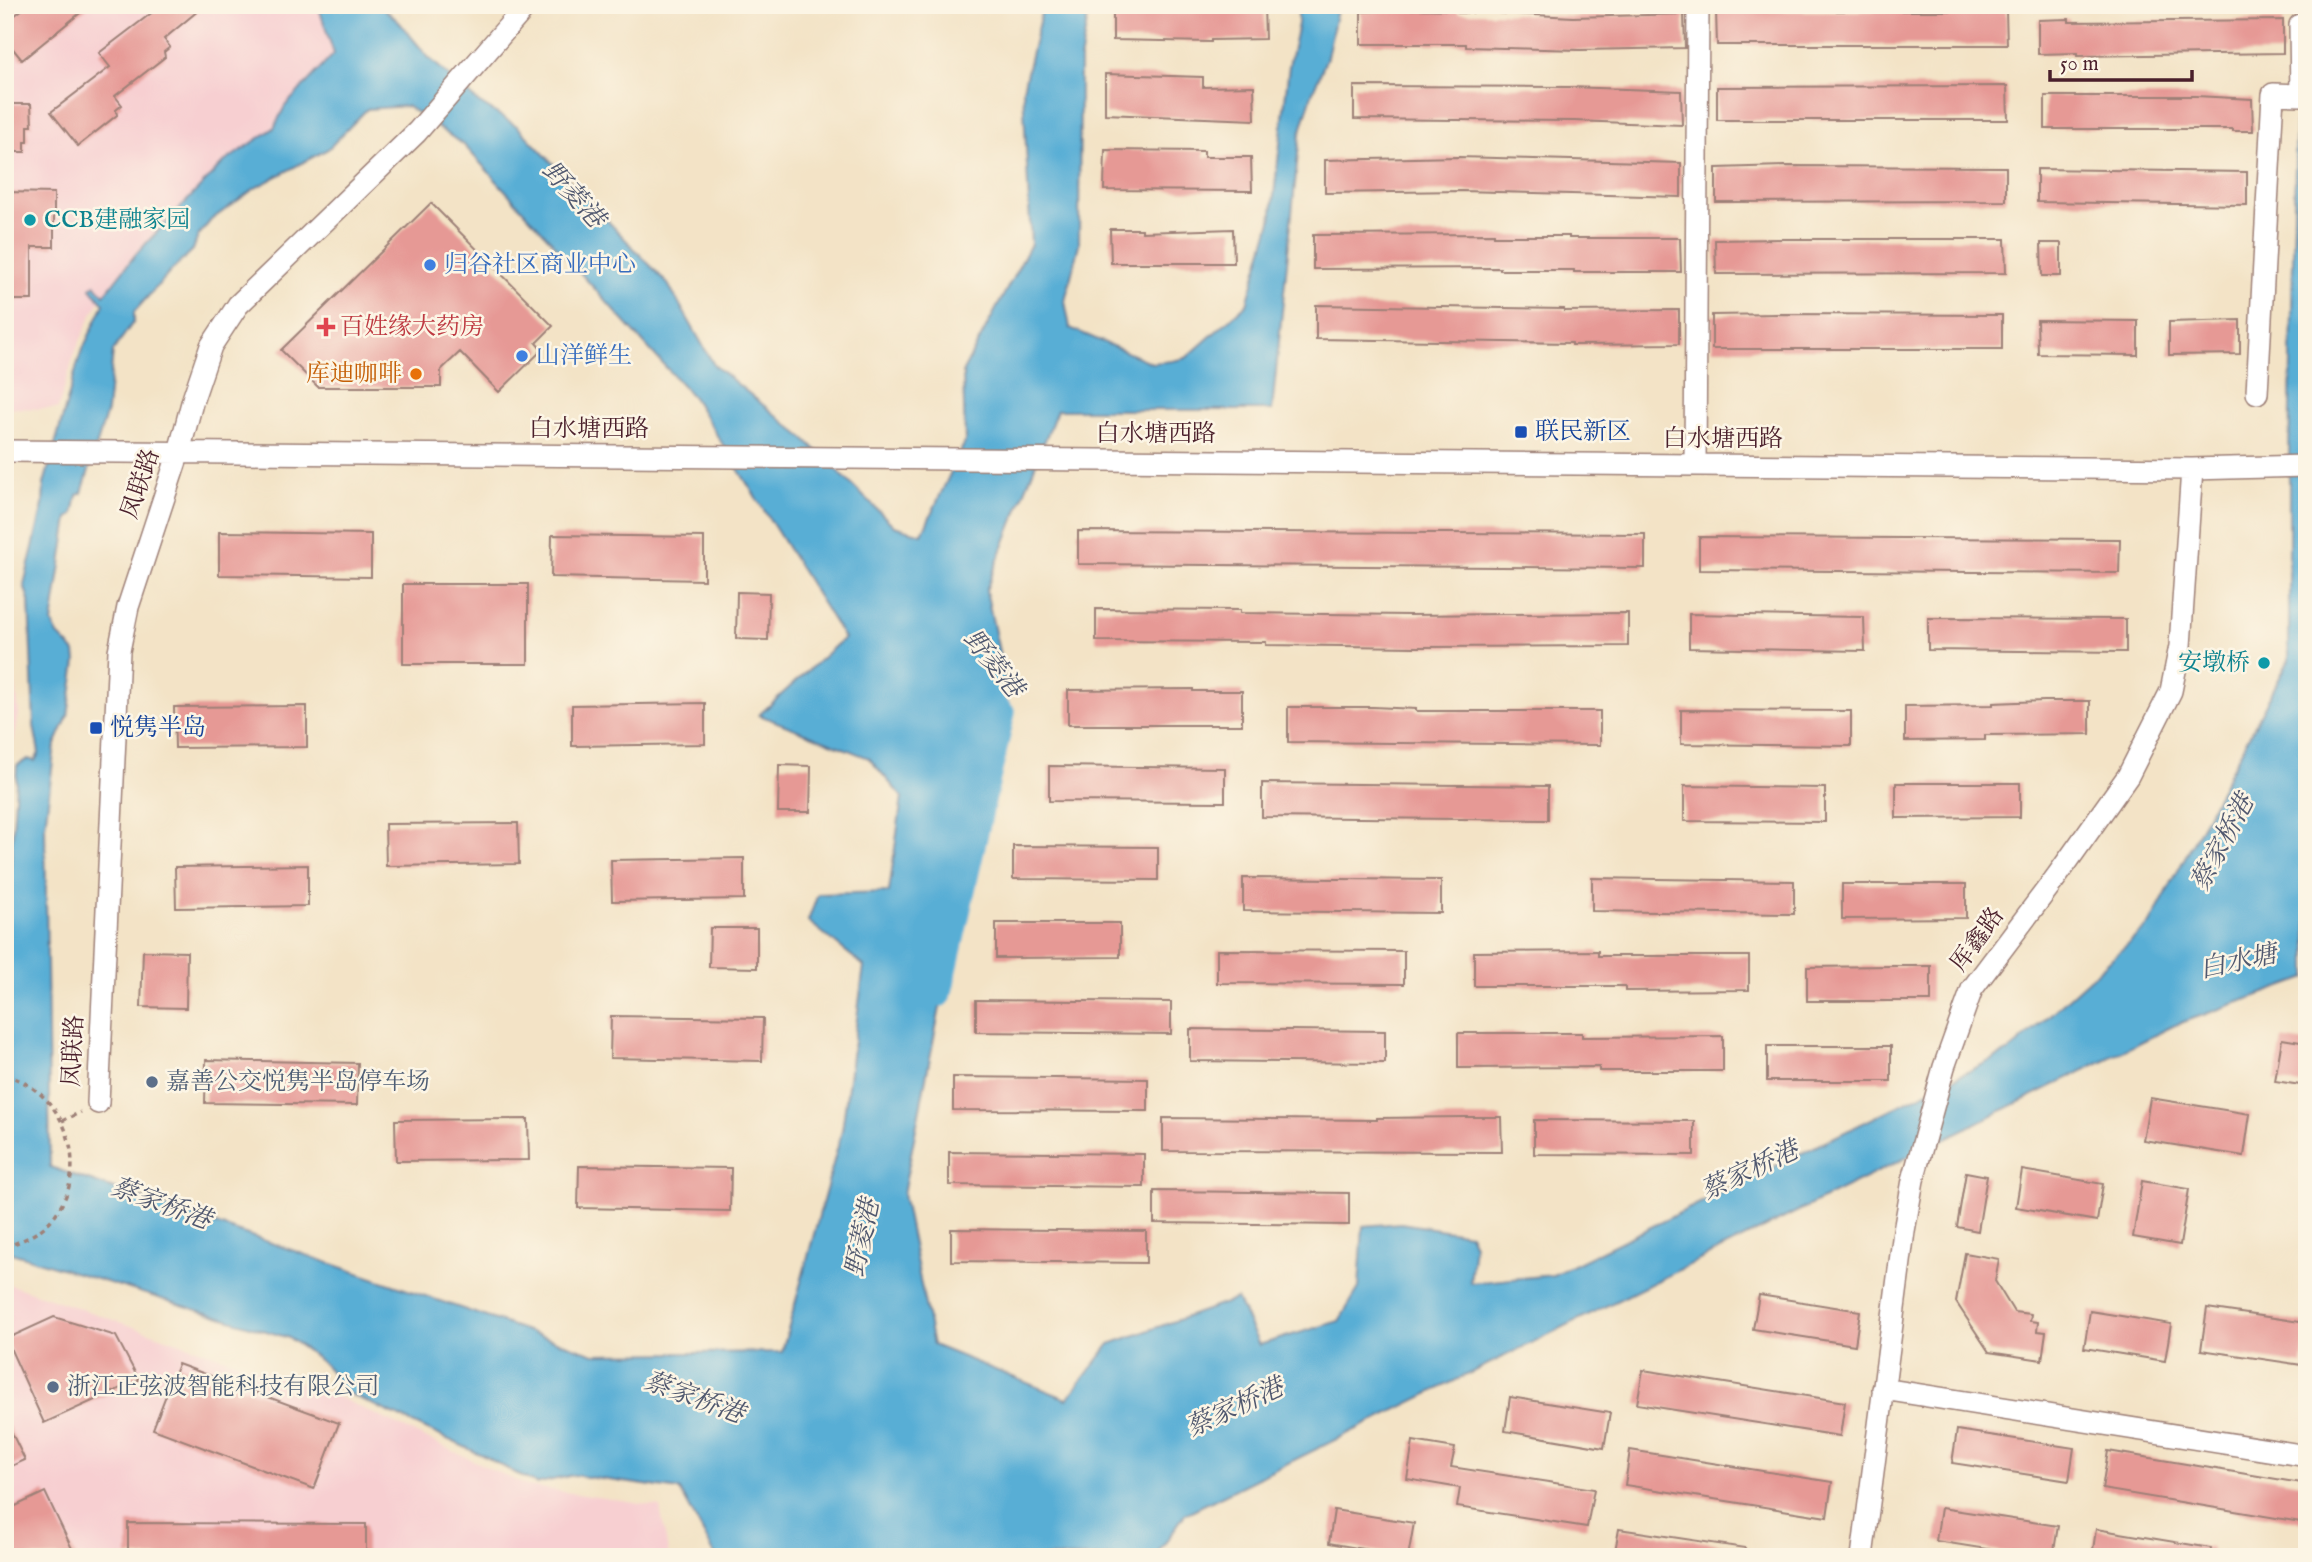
<svg xmlns="http://www.w3.org/2000/svg" width="2312" height="1562" font-family="'IM FELL English','Noto Serif SC',serif">
<rect width="100%" height="100%" fill="#fcf5e5"/>
<filter id="ink" filterUnits="userSpaceOnUse"><feTurbulence type="fractalNoise" baseFrequency=".0143" numOctaves="2"/><feDisplacementMap in="SourceGraphic" scale="14" xChannelSelector="R" yChannelSelector="G"/><feConvolveMatrix kernelMatrix="1 2 1 2 8 2 1 2 1" color-interpolation-filters="sRGB"/></filter>
<filter id="wash" filterUnits="userSpaceOnUse"><feTurbulence type="fractalNoise" baseFrequency=".00686" numOctaves="4" result="noise"/><feDisplacementMap in="SourceGraphic" scale="28" xChannelSelector="R" yChannelSelector="G"/><feGaussianBlur stdDeviation="1.57" result="paint"/><feColorMatrix in="noise" values="0 0 0 0 0 0 0 0 0 0 0 0 0 0 0 0 0 1.4 0 .05"/><feComposite in="paint" operator="in"/></filter>
<g filter="url(#wash)">
<rect width="100%" height="100%" fill="#f3e3c6"/>
<path fill="#f7cfd1" d="M5 5H317L322 14 333 54 285 105 273 128 224 161 135 253 106 291 91 316 74 355 58 409 5 408Z
M5 588 19 714 10 763 5 845Z
M5 1283 334 1395 527 1486 660 1507 669 1557H5Z"/>
<path fill="#59aed5" stroke="#526680" stroke-width="2" fill-rule="evenodd" d="M318 5H380L399 22 428 57 478 102 517 126 668 284 714 365 805 439 894 526 922 534 965 442 963 371 1031 244 1023 89 1043 5H1090L1080 60 1079 244 1065 301 1070 328 1152 363 1172 361 1186 358 1247 304 1271 221 1289 66 1298 24V5H1338L1327 57 1312 94 1300 134 1272 410H1057L986 590 1005 680 903 1194 933 1345 1067 1399 1110 1344 1237 1299 1259 1345 1339 1321 1359 1288 1363 1226 1401 1223 1469 1234 1474 1245 1470 1283 1553 1275 2010 1051 2150 924 2289 660V457L2296 117 2307 106V978L2175 1025 1185 1514 1158 1553 1165 1557H716L680 1490 573 1475 536 1484 482 1455 341 1390C332 1365 310 1353 289 1338L5 1251V913L8 908 17 765 28 759 35 761 39 753 34 726 29 600 24 585 43 505 44 484 80 355 104 304 91 288 95 284 104 295 136 254 224 162 274 128 285 106 334 54ZM407 106 465 146 693 397 844 638 759 715 869 758 902 797 889 892 818 894 808 921 864 966 842 1131 782 1352 594 1354 50 1167 45 826 55 745 68 716 76 662 75 652 58 635 52 623 68 518 73 515 77 495 82 493 107 411 113 351 134 321V312L171 271 193 250 198 236 211 220 255 188 328 149 367 109Z"/>
<g fill="none" stroke-linecap="round" stroke-linejoin="round">
<path stroke="#59aed5" stroke-width="19" d="M942 997 1006 713 982 687"/>
</g>
<g id="blocks">
<path fill="#e69995" d="M28 5H90L22 60 5 39V23Z
M162 5H205L164 39 170 47 164 52 165 57 115 96 122 105 116 110 117 115 78 146 51 112 110 67 99 53Z
M1113 5H1264L1265 39 1211 40V42L1113 40Z
M1422 9 1458 10V13H1497L1573 17 1684 14 1685 48 1580 50 1466 47V44H1361V12Z
M1716 11H2006L2007 45H1717Z
M2069 19V22L2283 20V53L2077 56V53L2038 54V20Z
M1105 74 1203 77V87L1254 86 1255 120 1105 114Z
M1354 86 1569 87 1681 91 1682 125 1574 121 1354 119Z
M2007 86 2008 120H1717V87Z
M2045 96H2196L2252 99 2253 131H2233V129H2045Z
M5 104H31L32 126H28V142H25V152H5Z
M1105 150 1204 151V157H1251L1252 191 1104 190Z
M1458 157 1681 163V197L1462 191 1325 193V160Z
M1784 166 2006 167V201L1716 202V168Z
M2037 169 2247 172V205L2037 202Z
M5 192 54 193V247H32V300H5Z
M431 203 553 326 536 343 542 350 499 392 460 352 441 370V387H318L281 350Z
M1110 229H1142V232L1233 229 1234 263H1111Z
M1494 234V236H1569V238H1680L1681 272H1574V270H1500V268L1313 269V235Z
M1783 239H2005L2006 273 1716 274 1715 240Z
M2041 243H2061V276H2042Z
M1316 305 1564 309V311L1679 310V344L1572 345V343L1316 339Z
M1780 314 2002 315V349H1712V315Z
M2037 320 2138 321V355L2038 354Z
M2240 320V354L2169 355V322Z
M1078 531 1645 534V568L1078 564Z
M219 532 371 534V577L219 575Z
M552 535 704 537V580L551 577Z
M1699 537 2120 539 2119 573 1699 570Z
M403 584H528V664H403Z
M737 592 769 593 768 640 736 639Z
M1096 609 1240 610V613L1409 615 1628 613V646L1416 647 1266 645V642L1096 641Z
M1689 614 1864 617 1865 651 1689 648Z
M1928 618 2126 619V652L1928 650Z
M1193 689V691H1242V725H1068V690Z
M2045 701H2090V734L1985 735V740L1905 741V706L1993 705V703Z
M705 703V744L572 746V705Z
M307 706V747L175 748 174 707Z
M1288 707H1373L1416 709V711H1600V745L1288 742Z
M1681 710 1851 711V746L1681 744Z
M779 765 811 766 810 812H778Z
M1049 766 1225 768V802L1049 801Z
M1262 783 1548 786V820L1262 817Z
M1896 783H2020V817L1896 818Z
M1684 786 1825 788V822L1684 821Z
M518 823 519 864 386 866 385 824Z
M1013 846 1158 847V880L1013 879Z
M744 858V899L612 901 611 860Z
M308 865V906L176 908 175 867Z
M1243 878 1441 880V913L1243 911Z
M1592 878 1794 881V914L1592 911Z
M1842 884H1966V918L1842 919Z
M996 923H1120V957L996 958Z
M710 928H757V968L709 967Z
M1217 950 1404 951V984L1217 983Z
M143 951 187 952 186 1008 141 1007Z
M1598 951V956H1749V990L1625 991V986H1474V952Z
M1894 966H1931V1001H1807V967Z
M976 1000 1171 1002V1034L976 1032Z
M611 1016 763 1018 762 1061 610 1058Z
M1190 1029 1385 1031V1063L1190 1061Z
M1458 1033H1582V1037L1723 1036V1071H1599V1067L1458 1068Z
M2282 1039 2307 1043V1086L2275 1081Z
M1767 1046H1891V1081H1767Z
M206 1060 358 1063 357 1105 205 1103Z
M953 1077 1148 1079V1111L953 1110Z
M2150 1098 2250 1114 2244 1156 2143 1140Z
M1464 1117H1501L1502 1152 1163 1151V1118L1377 1120V1118Z
M528 1119 529 1160 396 1161 395 1120Z
M1534 1120 1694 1121V1155L1534 1154Z
M949 1152 1144 1154V1187L949 1185Z
M579 1166 731 1168 730 1211 578 1208Z
M2022 1170 2103 1184 2097 1221 2016 1207Z
M1966 1172 1987 1176 1978 1231 1957 1227Z
M2142 1181 2189 1189 2180 1245 2133 1237Z
M1154 1191 1349 1193V1225L1154 1223Z
M951 1229 1146 1231V1263L951 1261Z
M1965 1253 1999 1259 1995 1281 2014 1312 2031 1314 2030 1321 2038 1322 2037 1331 2046 1332 2042 1360 1989 1352 1956 1302Z
M1759 1295 1860 1311 1855 1345 1753 1329Z
M2207 1308 2307 1323 2302 1365 2201 1350Z
M2090 1311 2171 1324 2165 1361 2084 1348Z
M54 1317 116 1336 139 1380 44 1423 6 1339Z
M178 1364 339 1423 314 1489 153 1429Z
M1643 1370 1845 1402 1840 1436 1637 1404Z
M1510 1397 1610 1413 1604 1448 1505 1431Z
M5 1419 25 1460 5 1469Z
M1957 1430 2074 1448 2069 1481 1952 1463Z
M1413 1441 1455 1448 1451 1467 1594 1489 1587 1527 1457 1507 1460 1488 1407 1479Z
M1630 1450 1832 1482 1827 1517 1625 1485Z
M2108 1451 2307 1484V1523L2102 1489Z
M45 1492 76 1557H5V1511Z
M1941 1508 2058 1526 2053 1557H2037L1936 1541Z
M1334 1510 1414 1523 1408 1557 1329 1543Z
M128 1523 366 1524V1557H128Z
M1619 1529 1745 1548 1744 1557H1614Z
M2096 1529 2211 1548 2210 1557H2092Z"/>
</g>
</g>
<g filter="url(#ink)">
<use href="#blocks" fill-opacity="0" stroke="#9e8178" stroke-width="2"/>
<g fill="none" stroke-linecap="round" stroke-linejoin="round">
<g stroke="#9e8178" stroke-width="24">
<path id="minor" d="M2257 393 2273 94 2301 95 2300 25
M5 451 2192 469 2307 466
M1695 465 1698 5
M98 1103 119 651 128 607 179 452 193 399 211 346 238 305 417 132 527 5
M1883 1389 2307 1456
M1862 1557 1904 1231 1913 1180 1944 1067 1972 989 2057 876 2128 776 2171 691 2180 646 2192 469"/>
</g>
<path stroke="#9e8178" stroke-width="3.5" stroke-dasharray="5 5" stroke-linecap="butt" d="M5 1075C71 1093 96 1180 44 1227 32 1237 19 1242 5 1247
M62 1121 81 1112"/>
<use href="#minor" stroke="#fff" stroke-width="21"/>
</g>
</g>
<g fill="#0f9aa8" stroke="#fcf5e5" stroke-width="2.5">
<circle cx="30" cy="220" r="7"/>
<circle cx="2264" cy="663" r="7"/>
</g>
<g fill="#3f7fe0" stroke="#fcf5e5" stroke-width="2.5">
<circle cx="430" cy="265" r="7"/>
<circle cx="522" cy="356" r="7"/>
</g>
<path fill="#e0444e" stroke="#fcf5e5" stroke-width="2.5" d="M322.5 316.5h7v7h7v7h-7v7h-7v-7h-7v-7h7z"/>
<circle fill="#e8710a" stroke="#fcf5e5" stroke-width="2.5" cx="416" cy="374" r="7"/>
<g fill="#1a4fb4" stroke="#fcf5e5" stroke-width="2.5">
<rect x="1514" y="425" width="14" height="14" rx="3.5"/>
<rect x="89" y="721" width="14" height="14" rx="3.5"/>
</g>
<g fill="#5c6f8a" stroke="#fcf5e5" stroke-width="2.5">
<circle cx="152" cy="1082" r="7"/>
<circle cx="53" cy="1387" r="7"/>
</g>
<g text-anchor="middle" dominant-baseline="central" stroke-width="5" stroke-linejoin="round" paint-order="stroke">
<g font-size="24" fill="#0d838f" stroke="#fcf5e5" text-anchor="start">
<text x="44" y="220">CCB建融家园</text>
<text x="2250" y="663" text-anchor="end">安墩桥</text>
</g>
<g font-size="24" fill="#366cbe" stroke="#fcf5e5" text-anchor="start">
<text x="444" y="265">归谷社区商业中心</text>
<text x="536" y="356">山洋鲜生</text>
</g>
<g font-size="24" fill="#be3a42" stroke="#fcf5e5" text-anchor="start">
<text x="340" y="327">百姓缘大药房</text>
</g>
<g font-size="24" fill="#c56008" stroke="#fcf5e5" text-anchor="end">
<text x="402" y="374">库迪咖啡</text>
</g>
<g font-size="24" fill="#4a1f2b" stroke="#fcf5e5">
<text x="589" y="429">白水塘西路</text>
<text x="1156" y="434">白水塘西路</text>
<text x="1723" y="439">白水塘西路</text>
<text transform="translate(141 484) rotate(-71)">凤联路</text>
<text transform="translate(1978 940) rotate(-54)">厍鑫路</text>
<text transform="translate(74 1051) rotate(-87)">凤联路</text>
</g>
<g font-size="24" fill="#164399" stroke="#fcf5e5" text-anchor="start">
<text x="1535" y="432">联民新区</text>
<text x="110" y="728">悦隽半岛</text>
</g>
<g font-size="24" fill="#4e5e75" stroke="#fcf5e5" text-anchor="start">
<text x="166" y="1082">嘉善公交悦隽半岛停车场</text>
<text x="67" y="1387">浙江正弦波智能科技有限公司</text>
</g>
<g font-size="26" font-style="italic" fill="#50586f" stroke="#fcf5e5">
<text transform="translate(573 195) rotate(48)">野菱港</text>
<text transform="translate(993 664) rotate(51)">野菱港</text>
<text transform="translate(2223 843) rotate(-62)">蔡家桥港</text>
<text transform="translate(2238 962) rotate(-12)">白水塘</text>
<text transform="translate(1750 1171) rotate(-25)">蔡家桥港</text>
<text transform="translate(161 1204) rotate(20)">蔡家桥港</text>
<text transform="translate(863 1238) rotate(-78)">野菱港</text>
<text transform="translate(694 1398) rotate(20)">蔡家桥港</text>
<text transform="translate(1235 1408) rotate(-25)">蔡家桥港</text>
</g>
</g>
<rect width="2312" height="1562" fill="none" stroke="#fcf5e5" stroke-width="28"/>
<path d="M2050 70v10h142v-10" fill="none" stroke="#4a1f2b" stroke-width="3.5"/>
<text x="2060" y="70" font-size="21" fill="#4a1f2b" stroke="#fcf5e5" stroke-width="5" paint-order="stroke">50 m</text>
</svg>
